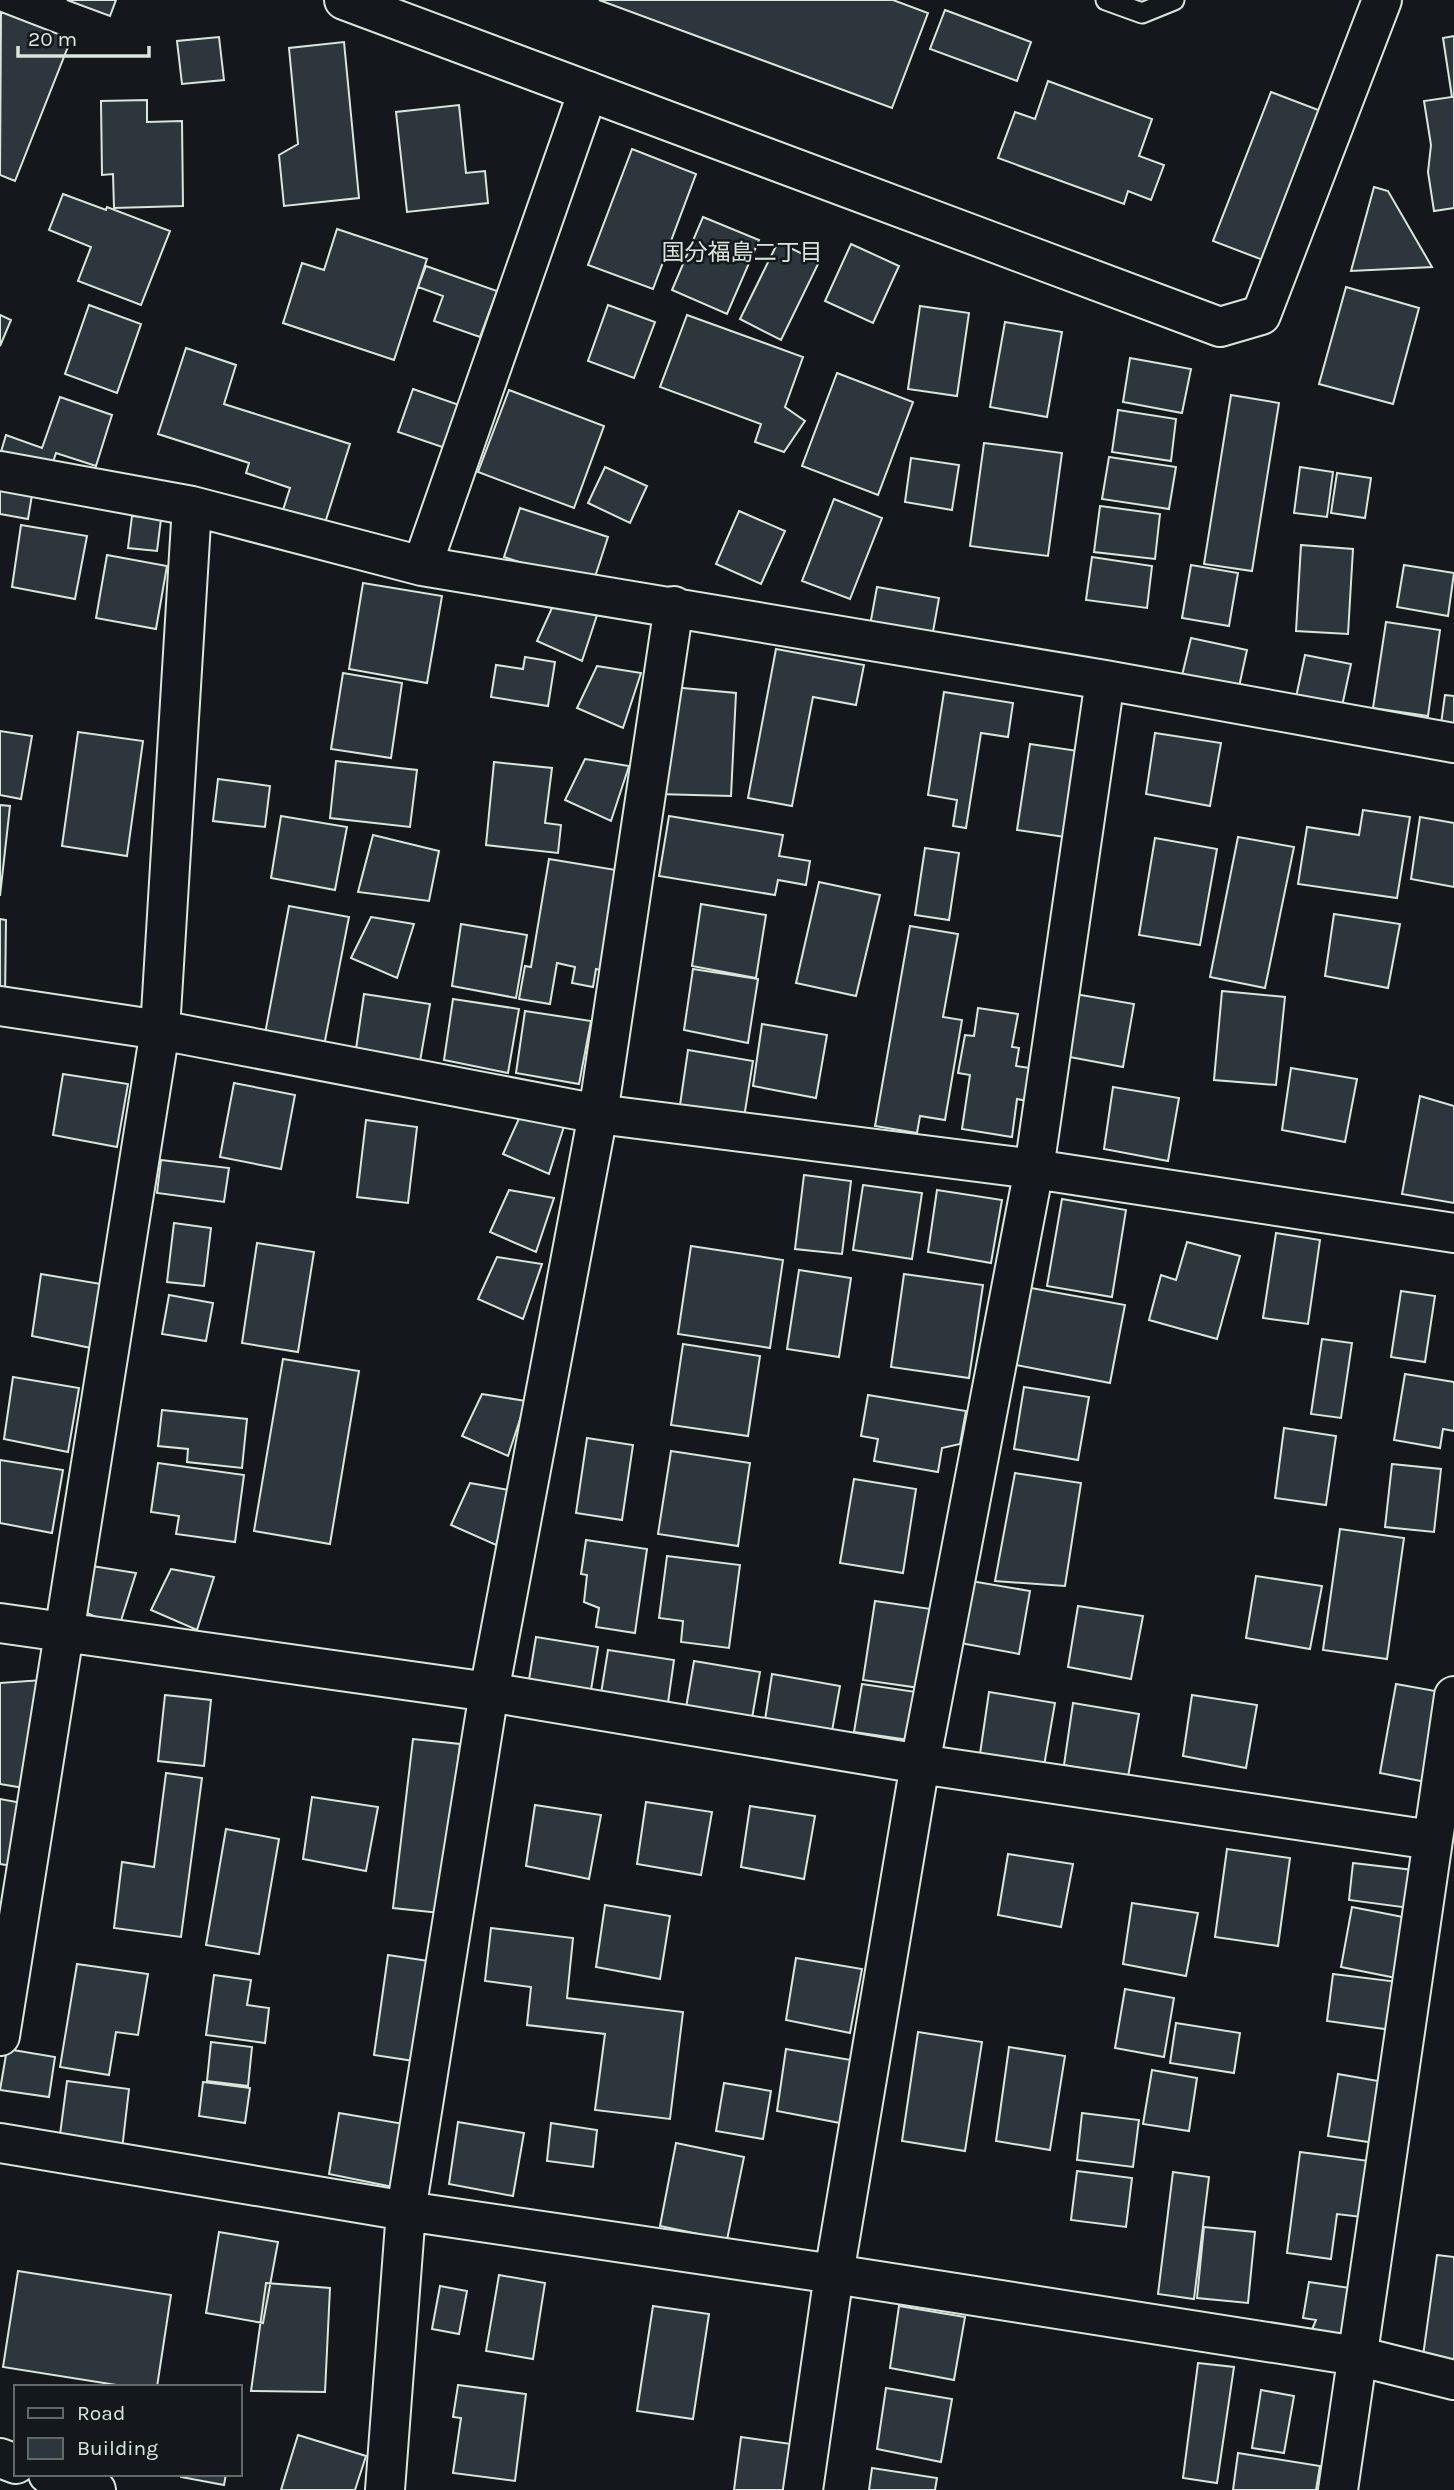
<svg xmlns="http://www.w3.org/2000/svg" width="1454" height="2490" font-family="Karla,'Noto Sans JP',sans-serif">
<rect width="100%" height="100%" fill="#14181c"/>
<path fill="#2c363c" stroke="#d8e6dc" stroke-width="2" d="M67 0H116L110 16Z
M599 0H893L928 13 892 108Z
M945 10 1031 42 1017 81 930 49Z
M1 12 71 39 15 181 0 175Z
M1454 36V208L1434 211 1428 172 1431 145 1424 101 1452 97 1443 38Z
M219 37 224 80 182 84 177 41Z
M344 42 359 198 284 206 279 155 298 144 289 48Z
M1048 81 1152 119 1139 156 1164 165 1151 200 1128 191 1124 204 998 158 1015 112 1035 119Z
M1271 92 1321 111 1263 260 1213 241Z
M147 100V122L182 121 183 206 114 208 113 174 102 175 101 101Z
M459 105 466 173 485 171 488 203 407 212 396 112Z
M632 149 696 174 653 289 588 265Z
M1374 187 1388 191 1432 267 1351 271Z
M63 194 106 210 107 207 170 231 141 305 78 281 91 247 49 230Z
M703 217 759 240 727 314 672 290Z
M337 229 427 259 394 360 283 323 302 263 324 270Z
M778 242 819 262 781 340 740 319Z
M851 244 899 266 873 323 825 301Z
M426 266 497 291 480 337 434 321 443 296 418 287Z
M1346 287 1419 308 1393 404 1319 384Z
M89 305 141 324 117 393 65 374Z
M608 305 655 322 634 378 588 361Z
M920 306 969 313 957 396 908 389Z
M0 315 11 320 0 346Z
M687 315 803 357 785 407 805 421 784 452 755 442 761 424 660 387Z
M1005 322 1062 332 1047 417 990 407Z
M186 348 236 365 224 404 350 444 325 523 283 510 290 488 246 473 249 463 158 434Z
M1130 358 1191 369 1182 413 1123 402Z
M837 373 913 402 878 495 802 466Z
M413 389 465 407 451 450 398 432Z
M509 390 604 426 574 508 478 472Z
M1231 395 1279 403 1252 571 1204 564Z
M60 397 112 415 96 466 56 453 50 471 0 455 6 435 42 448Z
M1118 410 1176 419 1171 461 1112 452Z
M984 443 1062 453 1048 556 970 546Z
M1109 457 1176 467 1169 509 1102 499Z
M911 458 959 465 952 510 905 502Z
M605 467 647 486 630 523 588 503Z
M1300 467 1333 472 1327 517 1294 513Z
M1337 473 1371 478 1365 518 1331 513Z
M0 489 32 495 28 519 0 514Z
M834 499 882 518 850 599 802 581Z
M1100 506 1160 514 1155 559 1094 552Z
M520 508 608 537 592 586 504 557Z
M739 511 785 531 761 584 716 564Z
M132 516 161 519 157 551 128 548Z
M21 525 87 536 75 599 12 587Z
M1301 545 1353 549 1348 634 1296 631Z
M107 555 167 566 156 629 96 618Z
M1092 557 1152 566 1147 608 1086 600Z
M1191 565 1238 573 1229 626 1182 618Z
M1404 565 1454 573 1448 616 1397 607Z
M363 583 442 596 427 683 349 669Z
M877 587 939 598 931 643 869 631Z
M556 599 600 606 582 661 537 641Z
M1386 622 1440 630 1428 716 1373 708Z
M1191 638 1247 650 1237 696 1180 684Z
M776 649 864 665 856 705 813 697 792 806 748 798Z
M1305 655 1351 664 1341 711 1295 702Z
M525 657 555 662 548 706 491 697 496 665 523 669Z
M597 666 641 673 623 728 577 708Z
M343 673 402 683 391 758 331 749Z
M672 687 736 693 731 796 657 794Z
M944 692 1013 703 1008 737 981 733 966 828 953 826 957 800 928 795Z
M1445 695 1454 696V726L1441 724Z
M0 731 32 736 21 799 0 795Z
M78 732 143 741 127 856 62 846Z
M1155 733 1221 743 1210 806 1146 794Z
M1030 744 1085 752 1072 838 1017 830Z
M585 759 629 766 611 821 565 800Z
M336 761 417 770 410 827 330 818Z
M494 762 552 768 545 823 561 825 558 853 486 845Z
M218 779 270 786 265 827 213 821Z
M0 805 10 806 0 896Z
M1363 810 1410 817 1397 898 1298 884 1307 827 1359 835Z
M281 816 347 827 335 890 271 878Z
M669 816 783 835 779 856 810 861 806 885 778 880 775 895 659 876Z
M1420 817 1454 823V887L1411 879Z
M373 835 439 851 429 901 358 892Z
M1238 837 1294 847 1265 988 1210 977Z
M1155 838 1217 849 1200 945 1139 935Z
M925 848 959 853 949 920 915 915Z
M549 859 622 871 605 971 596 969 593 987 572 983 575 967 557 963 550 1004 519 999 525 966 531 967Z
M819 882 880 895 856 996 796 983Z
M701 904 766 915 756 978 692 966Z
M289 906 349 917 323 1051 264 1039Z
M1334 914 1400 924 1388 988 1325 976Z
M371 917 414 924 397 978 351 958Z
M0 919 6 920 5 1001 0 1000Z
M461 924 527 935 516 998 452 986Z
M910 926 958 934 943 1017 962 1020 945 1120 920 1116 917 1133 875 1126Z
M693 969 758 979 748 1043 684 1030Z
M1222 991 1285 997 1276 1085 1214 1080Z
M1069 993 1134 1004 1123 1067 1059 1055Z
M364 994 430 1004 419 1067 355 1056Z
M453 999 519 1009 508 1073 444 1060Z
M978 1008 1018 1014 1012 1047 1019 1048 1016 1066 1037 1069 1032 1102 1017 1099 1012 1137 962 1129 970 1075 958 1073 965 1035 974 1036Z
M525 1011 591 1021 579 1084 516 1073Z
M762 1024 827 1035 816 1098 753 1086Z
M688 1050 753 1061 743 1124 679 1112Z
M1291 1068 1357 1079 1345 1142 1282 1130Z
M63 1074 128 1084 117 1147 53 1135Z
M234 1083 295 1095 281 1169 220 1157Z
M1113 1087 1179 1098 1168 1161 1104 1149Z
M1420 1096 1454 1106V1203L1402 1194Z
M522 1112 566 1120 549 1174 503 1154Z
M366 1120 417 1127 408 1203 357 1197Z
M161 1160 229 1168 224 1202 157 1193Z
M804 1175 851 1181 842 1254 795 1249Z
M863 1185 922 1193 912 1259 853 1250Z
M509 1190 554 1198 536 1252 490 1232Z
M937 1190 1002 1200 991 1263 928 1252Z
M1062 1199 1126 1210 1112 1297 1047 1286Z
M174 1223 211 1228 204 1286 167 1282Z
M1276 1233 1320 1240 1308 1324 1263 1318Z
M1187 1242 1240 1256 1217 1339 1149 1320 1161 1275 1176 1280Z
M257 1243 314 1252 298 1352 242 1343Z
M691 1246 783 1260 770 1348 678 1334Z
M497 1257 542 1264 523 1319 478 1299Z
M799 1270 851 1278 839 1357 787 1349Z
M41 1274 107 1285 96 1349 32 1336Z
M904 1274 983 1285 969 1378 891 1367Z
M1020 1286 1125 1305 1110 1383 1006 1363Z
M1401 1291 1435 1296 1425 1362 1391 1357Z
M169 1295 213 1303 206 1341 162 1334Z
M1322 1339 1352 1343 1341 1418 1311 1414Z
M683 1344 760 1356 748 1436 671 1425Z
M283 1359 359 1371 330 1544 254 1531Z
M1405 1374 1454 1382V1431L1443 1429 1440 1448 1394 1440Z
M13 1377 79 1388 68 1452 4 1439Z
M1024 1387 1089 1397 1078 1460 1014 1449Z
M482 1394 526 1401 508 1456 462 1436Z
M868 1395 966 1411 960 1444 942 1448 938 1472 874 1461 878 1439 861 1436Z
M162 1410 247 1419 242 1468 187 1462 188 1449 158 1446Z
M1284 1428 1336 1436 1326 1505 1275 1498Z
M587 1438 633 1445 622 1520 576 1513Z
M671 1451 750 1463 738 1546 658 1534Z
M0 1460 63 1470 52 1533 0 1523Z
M158 1463 244 1475 235 1542 176 1534 179 1516 151 1512Z
M1392 1464 1441 1469 1434 1532 1385 1527Z
M1015 1473 1081 1483 1065 1586 995 1581Z
M854 1479 916 1489 903 1573 840 1563Z
M470 1483 514 1491 496 1545 451 1525Z
M1340 1529 1404 1538 1387 1659 1323 1650Z
M586 1540 647 1549 635 1633 596 1627 599 1608 584 1602 587 1575 581 1574Z
M667 1556 740 1565 729 1648 681 1642 683 1621 659 1618Z
M92 1566 136 1573 119 1627 73 1607Z
M171 1569 214 1577 197 1630 151 1610Z
M1256 1576 1322 1586 1310 1649 1246 1638Z
M965 1580 1030 1591 1019 1654 955 1642Z
M875 1601 931 1609 920 1688 863 1680Z
M1078 1606 1143 1616 1131 1679 1068 1667Z
M536 1637 598 1647 590 1696 528 1686Z
M608 1650 674 1660 667 1710 600 1700Z
M694 1661 760 1672 752 1718 686 1708Z
M772 1674 840 1686 832 1731 765 1720Z
M42 1680 24 1788 0 1784V1683Z
M862 1684 916 1692 909 1740 854 1732Z
M1396 1684 1452 1694 1436 1784 1380 1773Z
M989 1692 1055 1703 1044 1766 980 1754Z
M165 1695 211 1700 204 1766 158 1761Z
M1192 1695 1257 1705 1246 1768 1183 1756Z
M1073 1703 1139 1714 1128 1777 1064 1765Z
M413 1739 460 1744 440 1913 393 1908Z
M166 1773 202 1778 181 1937 114 1928 122 1862 154 1867Z
M312 1797 378 1807 366 1871 303 1859Z
M0 1799 22 1803 13 1866 0 1864Z
M646 1802 712 1812 701 1875 637 1864Z
M535 1805 601 1815 589 1879 526 1866Z
M750 1806 815 1816 804 1879 741 1867Z
M226 1829 279 1839 259 1954 206 1945Z
M1227 1849 1290 1858 1278 1946 1215 1937Z
M1008 1854 1073 1864 1061 1927 998 1915Z
M1353 1863 1422 1871 1417 1909 1349 1900Z
M1132 1903 1198 1913 1186 1976 1123 1964Z
M605 1905 670 1916 660 1979 596 1967Z
M1352 1907 1408 1918 1396 1978 1341 1967Z
M491 1928 573 1938 567 1998 683 2012 670 2119 595 2110 605 2034 527 2025 531 1987 485 1981Z
M388 1955 429 1961 414 2061 374 2055Z
M796 1958 862 1969 850 2033 786 2020Z
M77 1964 148 1974 138 2035 116 2032 109 2075 60 2067Z
M1333 1974 1399 1982 1392 2030 1327 2021Z
M214 1975 251 1980 247 2005 269 2008 265 2043 206 2035Z
M1125 1989 1174 1998 1164 2057 1115 2048Z
M1176 2023 1240 2033 1234 2073 1170 2063Z
M918 2032 982 2042 965 2151 902 2141Z
M211 2042 252 2047 248 2086 207 2081Z
M1009 2047 1065 2056 1050 2150 996 2141Z
M7 2049 55 2057 49 2097 0 2090Z
M786 2049 851 2060 840 2123 777 2111Z
M1152 2070 1197 2078 1189 2131 1143 2124Z
M1338 2074 1384 2082 1375 2143 1328 2136Z
M67 2081 129 2089 121 2158 58 2150Z
M203 2082 250 2088 245 2123 199 2116Z
M724 2083 771 2091 763 2139 716 2131Z
M339 2113 404 2124 393 2187 329 2174Z
M1082 2113 1139 2120 1133 2167 1077 2160Z
M458 2122 524 2133 513 2196 449 2184Z
M551 2123 597 2130 593 2167 547 2161Z
M676 2143 744 2157 727 2240 660 2226Z
M1300 2152 1377 2162 1370 2218 1337 2214 1331 2259 1287 2253Z
M1077 2171 1132 2178 1126 2227 1071 2220Z
M1173 2172 1209 2177 1194 2299 1158 2294Z
M1204 2227 1255 2232 1248 2303 1197 2298Z
M219 2232 278 2242 263 2323 206 2313Z
M1437 2255 1454 2257V2364L1422 2363Z
M18 2271 171 2295 157 2387H129L3 2367Z
M499 2275 545 2283 533 2359 486 2351Z
M1309 2282 1350 2288 1341 2344 1308 2339 1316 2320 1303 2318Z
M266 2283 330 2288 325 2392 251 2391Z
M440 2286 467 2291 459 2334 432 2329Z
M653 2306 709 2314 693 2419 637 2411Z
M899 2306 965 2317 954 2380 890 2368Z
M1198 2363 1234 2367 1217 2483 1183 2478Z
M458 2385 526 2394 515 2481 453 2473 461 2418 453 2417Z
M886 2388 952 2399 941 2462 877 2449Z
M1261 2390 1294 2396 1284 2453 1252 2448Z
M298 2435 366 2456 355 2490H281Z
M741 2437 806 2446 799 2490H734Z
M1238 2453 1320 2466 1316 2490H1233Z
M872 2468 937 2478 935 2490H869Z
M181 2474H226L224 2485 181 2477Z"/>
<g fill="none" stroke-linecap="round" stroke-linejoin="round">
<g stroke="#d8e6dc" stroke-width="23">
<path id="lane" d="M1106 0 1142 13 1174 0"/>
</g>
<g stroke="#d8e6dc" stroke-width="42">
<path id="street" d="M0 471 192 506 422 566 1105 680 1454 743
M422 566 588 91
M0 1006 160 1030 598 1114 1034 1169 1454 1233
M0 1623 489 1692 920 1764 1432 1840
M0 2036 160 1030 192 506
M0 2143 406 2211 834 2274 1357 2356 1454 2380
M385 2490 406 2211 489 1692 598 1114 674 606
M803 2490 834 2274 920 1764 1034 1169 1105 680
M1338 2490 1454 1696"/>
</g>
<g stroke="#d8e6dc" stroke-width="42">
<path id="secondary" d="M344 0 1220 327 1261 315 1382 0"/>
</g>
<g stroke="#d8e6dc" stroke-width="42">
<path id="primary" d="M0 2458 16 2464
M48 2474 96 2490"/>
</g>
<use href="#lane" stroke="#14181c" stroke-width="19"/>
<use href="#street" stroke="#14181c" stroke-width="38"/>
<use href="#secondary" stroke="#14181c" stroke-width="38"/>
<use href="#primary" stroke="#14181c" stroke-width="38"/>
</g>
<g text-anchor="middle" dominant-baseline="central" stroke-width="5" stroke-linejoin="round" paint-order="stroke">
<g font-size="23" fill="#d8e6dc" stroke="#14181c">
<text x="742" y="252">国分福島二丁目</text>
</g>
</g>
<rect x="14" y="2385" width="228" height="91" fill="#14181c" stroke="#626a69" stroke-width="2"/>
<rect x="28" y="2408" width="35" height="10" fill="#14181c" stroke="#626a69" stroke-width="2"/>
<text x="77" y="2420" font-size="21" fill="#d8e6dc">Road</text>
<rect x="28" y="2438" width="35" height="21" fill="#2c363c" stroke="#626a69" stroke-width="2"/>
<text x="77" y="2455" font-size="21" fill="#d8e6dc">Building</text>
<path d="M18 46v10h131v-10" fill="none" stroke="#d8e6dc" stroke-width="3.5"/>
<text x="28" y="46" font-size="21" fill="#d8e6dc" stroke="#14181c" stroke-width="5" paint-order="stroke">20 m</text>
</svg>
